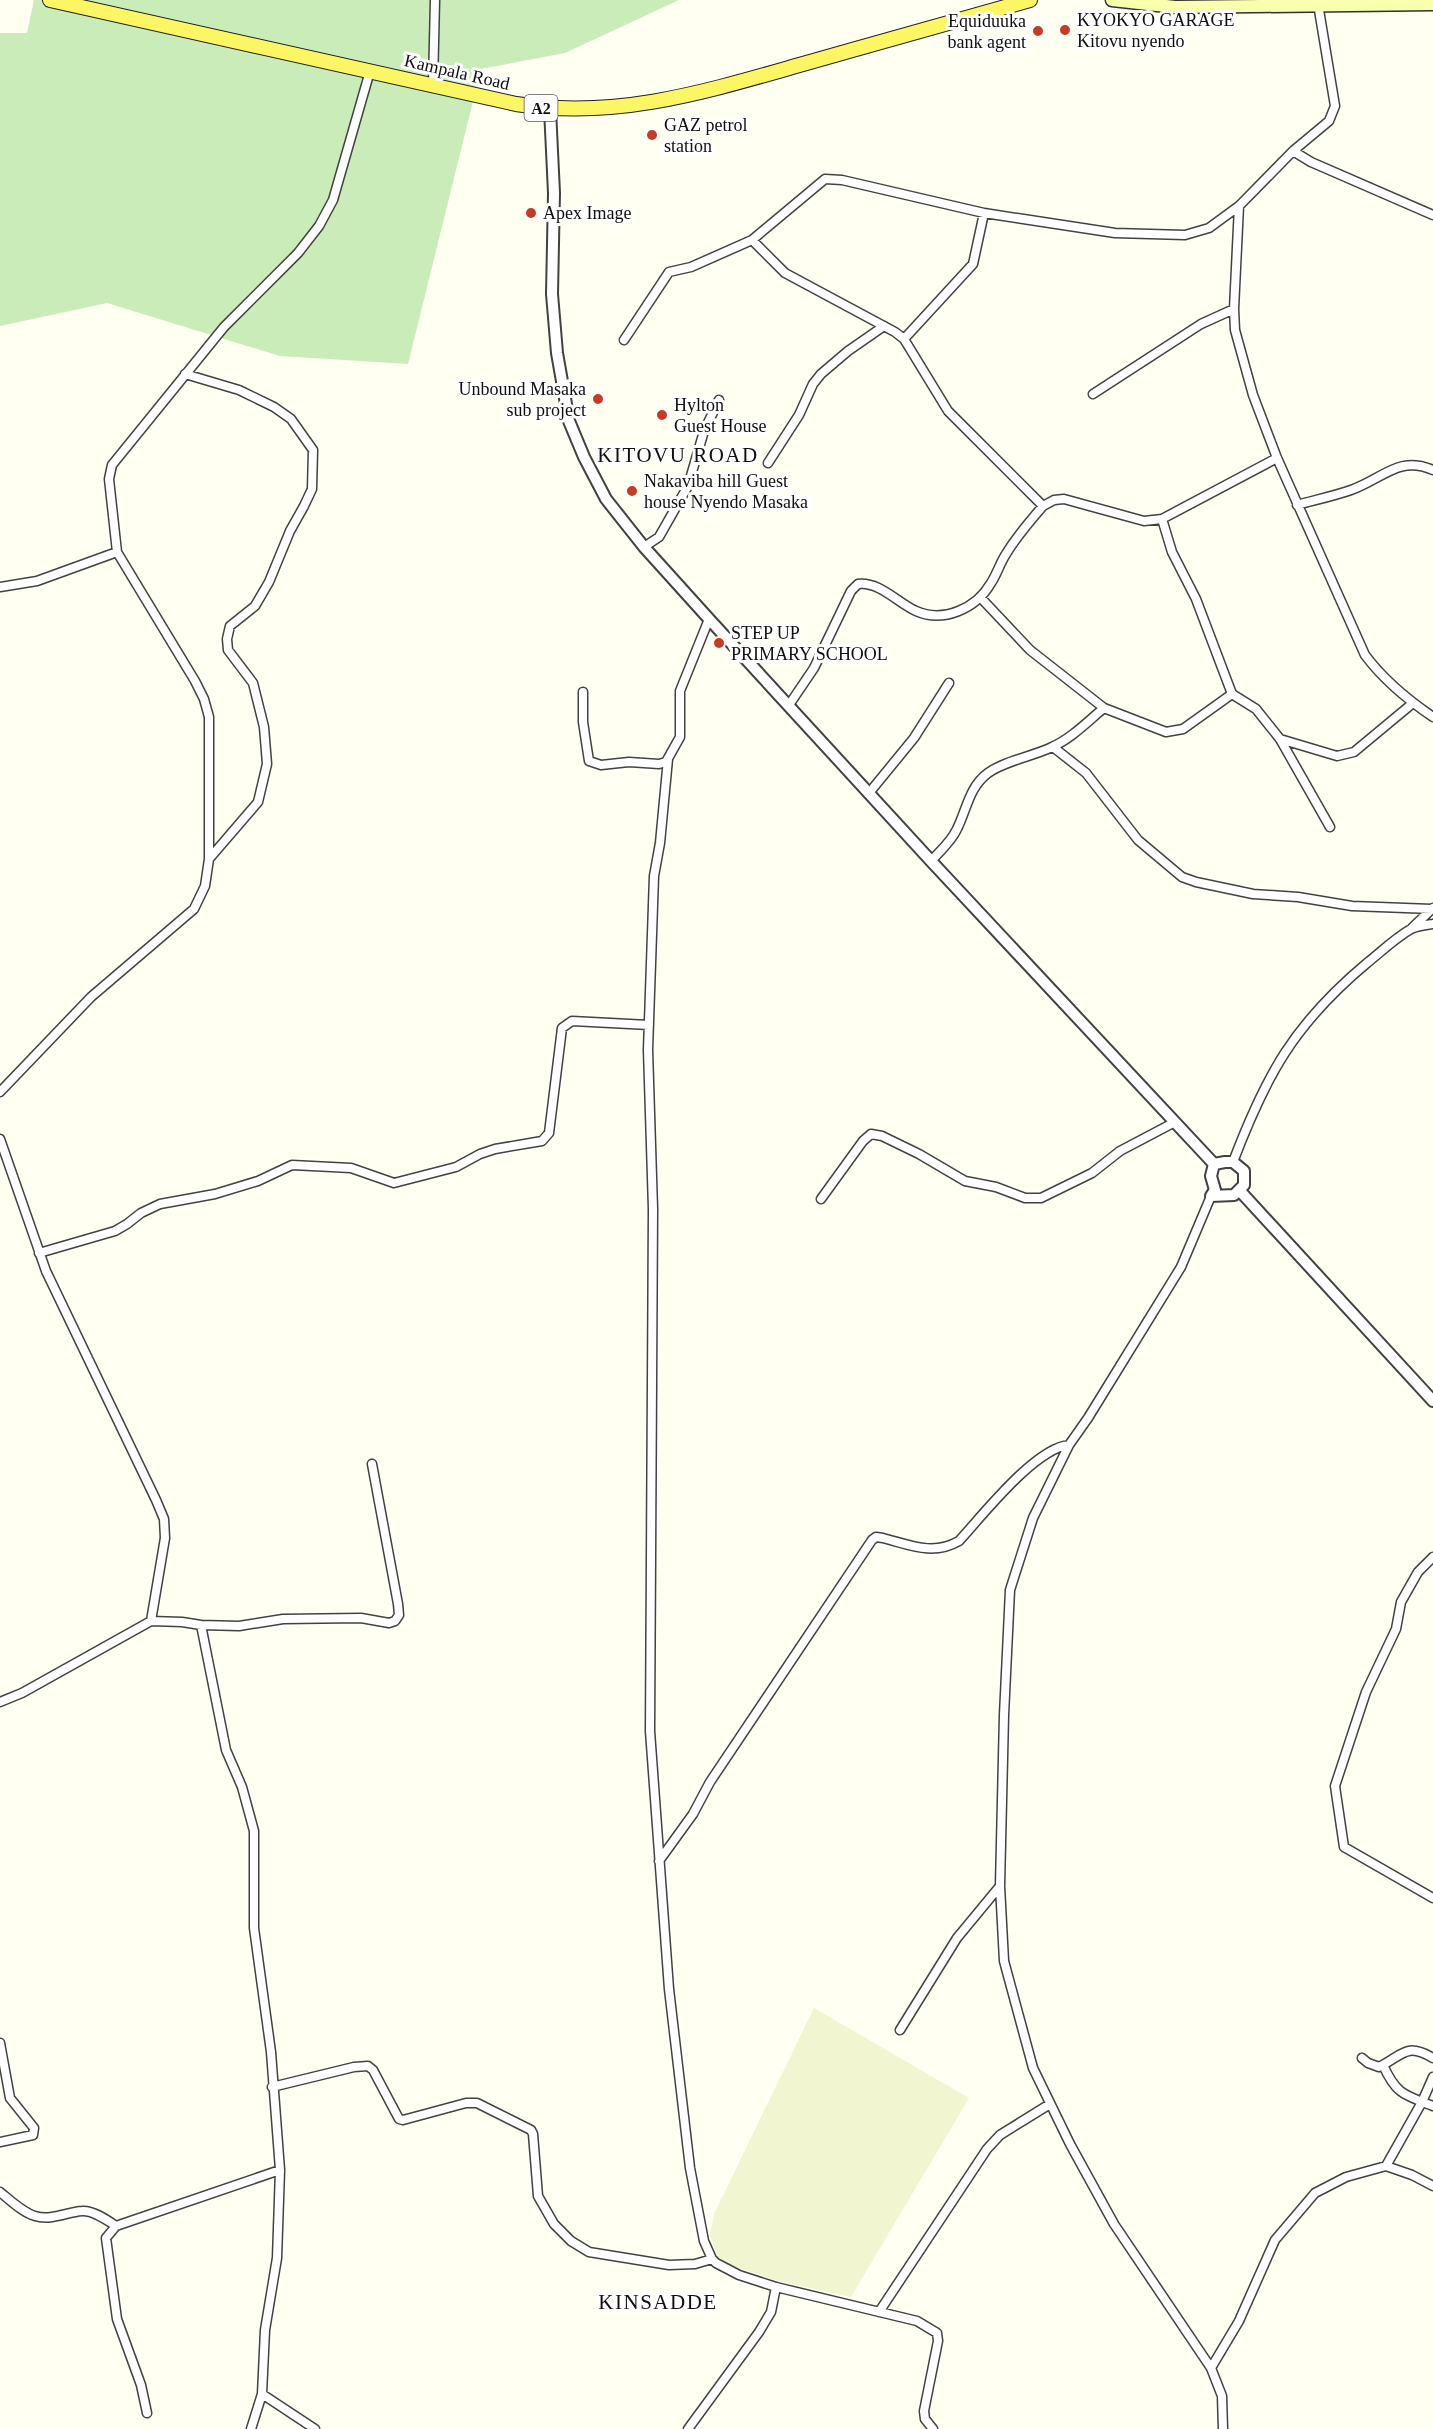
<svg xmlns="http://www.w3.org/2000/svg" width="1433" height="2429" font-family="'Times New Roman',serif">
<rect width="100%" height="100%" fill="#fffff2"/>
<path fill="#f2f6d0" d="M814 2008 969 2098 851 2297 775 2280 730 2265 717 2257 710 2235 714 2214Z"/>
<path fill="#c9ecb9" d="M34 0H679L565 53 481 69 408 364 280 356 107 303 0 326V33H27Z"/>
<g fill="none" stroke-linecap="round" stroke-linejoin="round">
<g stroke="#424242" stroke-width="11">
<path id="minor" d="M433 84 435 0
M1293 151 1311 162 1433 215
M1239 206 1234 309 1235 330 1253 395 1277 458 1365 655C1383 679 1408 700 1433 717
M752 240 785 273 895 332 904 339 948 411 1043 506 1054 500 1064 499 1144 521 1162 519 1277 458
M904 339 973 264 984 213
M624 340 669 272 691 267 752 240 825 179 842 180 984 213 1115 233 1185 235 1209 228 1239 206 1293 151 1329 121 1335 106 1318 4
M185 374 239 390 274 407 291 419 313 450 312 489 304 506 290 531 269 582 255 606 230 626 227 639 228 650 253 683 264 727 267 764 258 802 209 859
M1093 394 1201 324 1234 309
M768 463 799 415 813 384 821 374 848 351 884 326
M1297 505C1315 500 1334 496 1351 490 1383 479 1398 455 1433 470
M1162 519 1172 552 1196 599 1232 694 1256 709 1280 739 1330 827
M644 547 659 537 688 486 704 431 719 400
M0 587 37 581 117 552
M980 597 1030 650 1104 708 1166 732 1183 729 1232 694
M583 692V722L589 761 601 765 629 762 659 764 666 762 680 737V691L709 619
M789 705 814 668 851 591 858 584C879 581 898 603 916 611 943 623 976 609 991 583 997 574 1000 563 1006 554 1016 537 1030 521 1043 506
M1280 739 1337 756 1354 752 1413 703
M1053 747 1086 773 1138 840 1182 877 1196 882 1253 894 1298 897 1352 906 1432 909
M668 759 660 843 654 876 648 1050 653 1209 650 1731 669 1989 690 2168 704 2241 712 2259 716 2263 739 2275 776 2287 917 2321 937 2333 938 2341 924 2411 925 2419 933 2429
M869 793 914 738 949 683
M931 861C940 851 951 842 957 829 967 809 969 787 988 773 1004 761 1034 756 1052 747 1072 738 1088 721 1104 708
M1412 928 1433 908
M0 1092 91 997 194 909 205 886 209 859V717L204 699 195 681 117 552 109 479 112 465 224 327 298 253 319 226 333 200 370 71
M0 1139 46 1271 156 1500 164 1519 165 1538 151 1621 22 1693 0 1702
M1233 1162C1266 1075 1294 1024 1367 963 1381 952 1395 938 1411 929 1417 926 1426 925 1433 924
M1211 1196 1181 1267 1088 1418 1069 1445 1033 1518 1010 1590 1004 1715 1000 1886 1004 1961 1033 2068 1070 2144 1114 2224 1211 2368 1222 2396 1223 2429
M821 1199 863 1141 871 1134 882 1136 919 1154 965 1181 996 1187 1025 1198H1041L1092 1173 1120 1151 1175 1122
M39 1253 115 1231 127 1224 141 1213 160 1204 215 1194 258 1181 292 1165 351 1168 394 1183 456 1167 480 1154 495 1149 542 1141 549 1133 562 1028 572 1021 649 1025
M1433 1557 1418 1572 1401 1602 1396 1629 1366 1692 1335 1786 1344 1847 1433 1898
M151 1621 182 1622 201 1625 239 1626 283 1619 361 1618 389 1623 395 1621 399 1615 398 1604 372 1464
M201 1625 226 1750 242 1787 254 1831V1928L271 2052 280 2170 277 2258 265 2330 262 2394 251 2429
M659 1861 693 1814 710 1782 872 1540 876 1537 883 1538C910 1545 933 1556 959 1541 982 1516 1035 1448 1069 1445
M900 2030 957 1938 1000 1886
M0 2043 10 2098 34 2128 33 2135 0 2142
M1362 2058 1368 2063 1379 2067C1403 2055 1406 2042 1433 2058
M1383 2065C1396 2094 1404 2095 1433 2106
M272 2087 354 2067 368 2066 373 2070 399 2119 403 2120 466 2103H477L531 2130 533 2134 538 2196 554 2224 571 2241 589 2252 669 2265 695 2264 712 2259
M1386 2166 1422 2102 1433 2077
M0 2192C10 2200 22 2212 35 2216 51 2221 67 2212 82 2211 93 2210 107 2220 116 2226
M879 2312 987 2149 1000 2135 1050 2104
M1211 2368 1239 2321 1275 2240 1315 2193 1346 2177 1386 2166 1412 2175 1433 2186
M262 2394 315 2429
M147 2413 141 2385 117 2319 106 2238 116 2226 280 2170
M688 2429 759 2332 771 2312 776 2287"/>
</g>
<g stroke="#424242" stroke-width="14">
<path id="tertiary" d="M550 109 554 193 552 294 557 353 569 421 584 457 606 499 644 547 709 619 931 861 1214 1164
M1225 1162H1233L1244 1171V1185L1234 1195 1211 1196 1215 1190 1211 1176 1214 1164Z
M1240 1191 1433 1401"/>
</g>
<g stroke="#313131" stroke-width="15">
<path id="secondary" d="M1112 0 1175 7 1433 4"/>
</g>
<g stroke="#202020" stroke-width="16">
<path id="primary" d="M50 0 516 104C620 120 711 90 810 62 883 41 956 21 1030 0"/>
</g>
<use href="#minor" stroke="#fff" stroke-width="8"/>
<use href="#tertiary" stroke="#fff" stroke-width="10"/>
<use href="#secondary" stroke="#f8ffad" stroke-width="12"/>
<use href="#primary" stroke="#fdf664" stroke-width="14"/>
</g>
<g fill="#c63b21" stroke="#fff" stroke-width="2">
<circle cx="1065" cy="30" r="6"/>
<circle cx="1038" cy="31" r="6"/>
<circle cx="652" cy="135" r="6"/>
<circle cx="531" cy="213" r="6"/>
<circle cx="598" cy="399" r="6"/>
<circle cx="662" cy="415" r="6"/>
<circle cx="632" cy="491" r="6"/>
<circle cx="719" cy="643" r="6"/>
</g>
<g text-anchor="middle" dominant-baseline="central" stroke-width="6" stroke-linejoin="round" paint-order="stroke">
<rect fill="#fff" stroke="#575757" stroke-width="1.5" x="524.5" y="95" width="33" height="26" rx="4.5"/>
<g font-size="16" font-weight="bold" fill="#0f0f0f">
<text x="541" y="108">A2</text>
</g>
<g font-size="18" fill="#0f0f0f" stroke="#fff" text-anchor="start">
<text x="1077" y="20">KYOKYO GARAGE<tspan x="1077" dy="21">Kitovu nyendo</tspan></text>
<text x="1026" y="21" text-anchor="end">Equiduuka<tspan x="1026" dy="21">bank agent</tspan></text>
<text x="664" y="125">GAZ petrol<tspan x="664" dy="21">station</tspan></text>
<text x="543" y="213">Apex Image</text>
<text x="586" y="389" text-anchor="end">Unbound Masaka<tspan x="586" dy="21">sub project</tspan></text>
<text x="674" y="405">Hylton<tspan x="674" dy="21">Guest House</tspan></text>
<text x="644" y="481">Nakaviba hill Guest<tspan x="644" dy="21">house Nyendo Masaka</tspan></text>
<text x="731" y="633">STEP UP<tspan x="731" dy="21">PRIMARY SCHOOL</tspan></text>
</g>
<g font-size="18" fill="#0f0f0f" stroke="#fff">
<text transform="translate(457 72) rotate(13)">Kampala Road</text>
</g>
<g font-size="21" letter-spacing="1.5" fill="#0f0f0f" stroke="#fff">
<text x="678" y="455">KITOVU ROAD</text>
<text x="658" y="2302">KINSADDE</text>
</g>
</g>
</svg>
